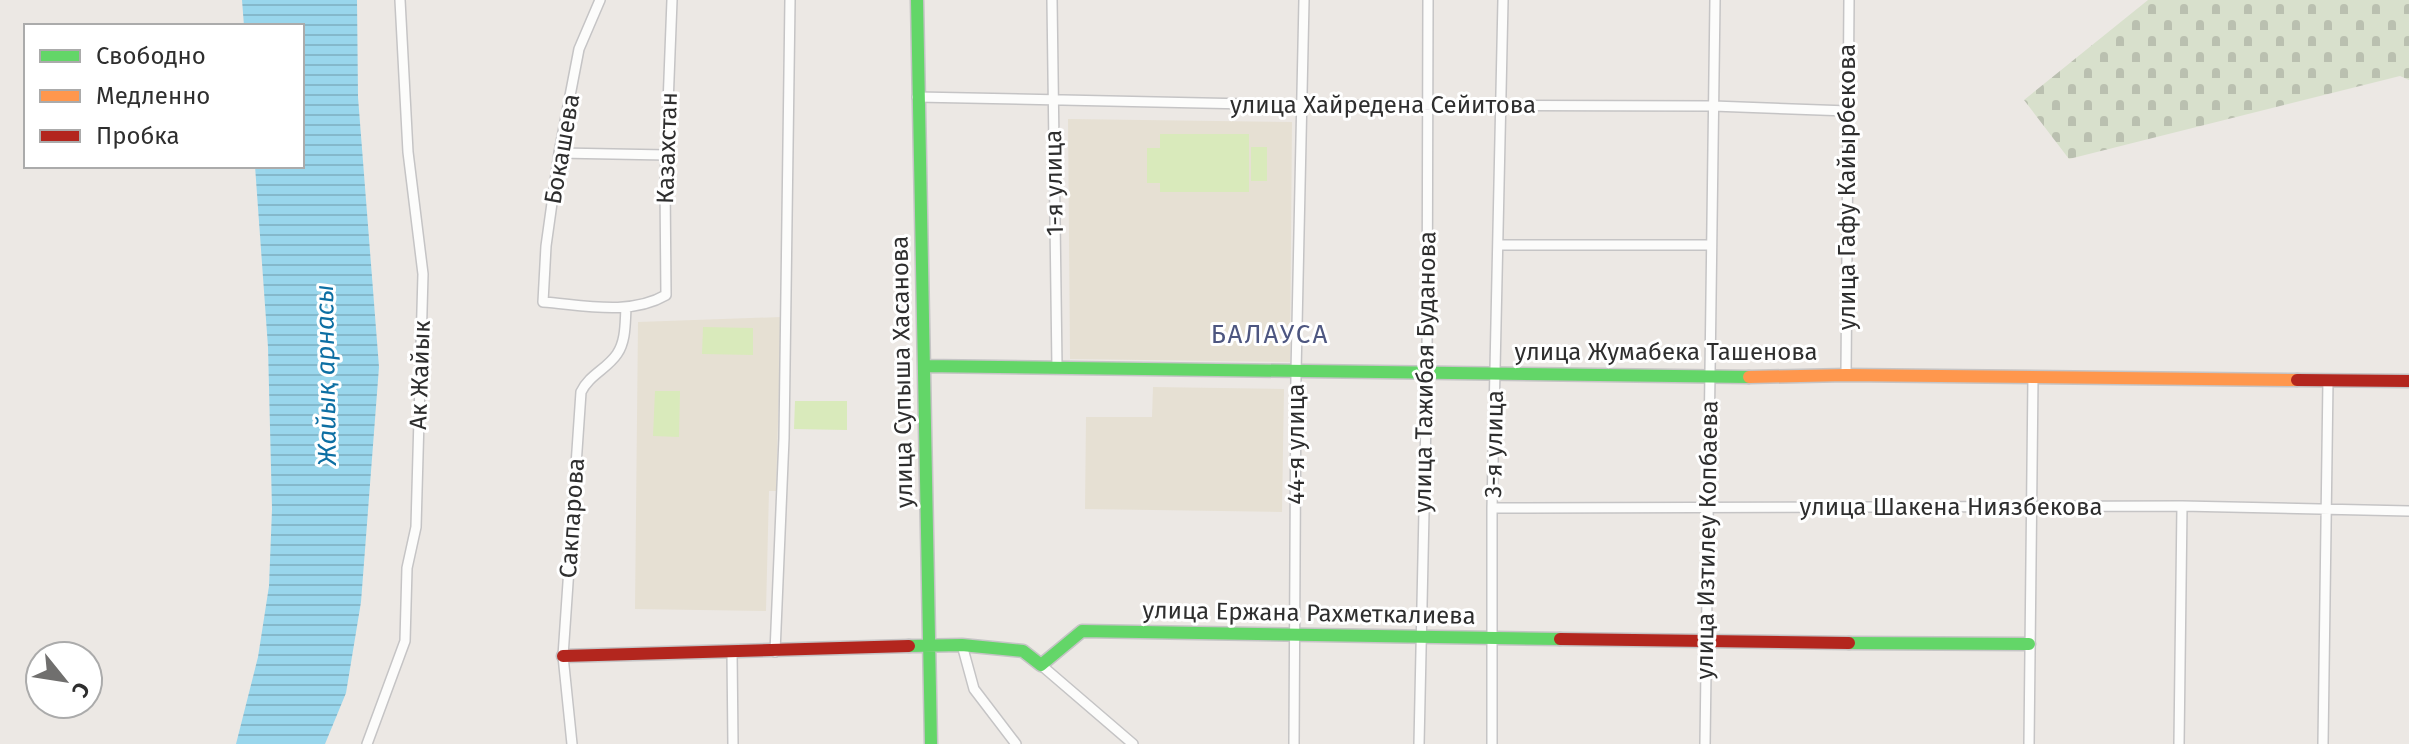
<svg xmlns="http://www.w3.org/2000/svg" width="2409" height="744" font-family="'Fira Sans',sans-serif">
<defs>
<pattern id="cemetery-stones" width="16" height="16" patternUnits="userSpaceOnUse" patternTransform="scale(2)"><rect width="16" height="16" fill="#d8e0cc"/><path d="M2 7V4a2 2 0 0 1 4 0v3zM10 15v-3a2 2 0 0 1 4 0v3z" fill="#bac0b0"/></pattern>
<pattern id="water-rules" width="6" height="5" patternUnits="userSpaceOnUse" patternTransform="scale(2)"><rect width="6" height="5" fill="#99d6ec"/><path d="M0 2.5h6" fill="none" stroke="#84b8cb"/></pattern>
</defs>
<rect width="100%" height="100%" fill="#ece8e4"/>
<path fill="#e6e0d3" d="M1068 119 1292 122 1290 362 1070 359Z
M781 317 776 491H769L766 611 635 609 638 322Z
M1153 387 1284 389 1282 512 1085 509 1086 417H1152Z"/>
<path fill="url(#cemetery-stones)" d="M2148 0H2409V80L2400 76 2069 159 2024 100Z"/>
<path fill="#d9eabb" d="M1160 134H1249V192H1160V183H1147V148H1160Z
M1251 147H1267V181H1251Z
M703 327 753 328V355L702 354Z
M655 391H680L679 437 653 436Z
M795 401H847V430L794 429Z"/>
<path fill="url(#water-rules)" d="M242 0H357L358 97 379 367 361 602 346 693 325 744H236L258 657 269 586 272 509 268 347 255 166H302V26H244Z"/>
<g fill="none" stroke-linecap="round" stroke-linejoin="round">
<g stroke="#c5c4c5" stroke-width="12">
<path id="street" d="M600 0 579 49 559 153 546 246 543 302C583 305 630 316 666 295L665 183 672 0
M1052 0 1057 367
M917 97 1302 105 1713 106 1848 111
M559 153 667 155
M1498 245H1711
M1846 375 1849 0
M1492 508 2182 506 2409 511
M962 645 974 689 1016 744
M732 652 733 744
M775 652 784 438 790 0
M1041 665 1133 744
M367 744 405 641 407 568 416 527 423 274 408 152 400 0
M572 744 563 656 581 392C589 375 607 369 617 354 626 341 625 323 626 308
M1294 744 1296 373 1304 0
M1419 744 1427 371 1428 0
M1492 744V508L1503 0
M1705 744 1715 0
M2029 744 2033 377
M2179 744 2182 506
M2323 744 2328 380"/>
</g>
<g stroke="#c5c4c5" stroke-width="15">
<path id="fast" d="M917 0 931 744
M924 366 1749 377
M1849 643 2029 644
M909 646 962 645 1023 651 1041 665 1082 631 1560 639"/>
</g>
<g stroke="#c5c4c5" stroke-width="15">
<path id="slow" d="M1749 377 1846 375 2297 380"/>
</g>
<g stroke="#c5c4c5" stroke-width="15">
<path id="jam" d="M2297 380 2409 381
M1560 639 1849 643
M563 656 909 646"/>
</g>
<use href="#street" stroke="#fcfcfb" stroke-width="9"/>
<use href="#fast" stroke="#63d668" stroke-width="12"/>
<use href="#slow" stroke="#ff974d" stroke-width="12"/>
<use href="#jam" stroke="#b3261e" stroke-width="12"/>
</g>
<g text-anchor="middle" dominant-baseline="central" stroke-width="6" stroke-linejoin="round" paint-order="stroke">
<g font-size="24" fill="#2e2e2e" stroke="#fff">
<text x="1383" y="105">улица Хайредена Сейитова</text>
<text transform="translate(667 148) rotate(-88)">Казахстан</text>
<text transform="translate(562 149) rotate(-80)">Бокашева</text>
<text transform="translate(1054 183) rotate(-91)">1-я улица</text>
<text transform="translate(1847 187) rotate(-90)">улица Гафу Кайырбекова</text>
<text x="1666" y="352">улица Жумабека Ташенова</text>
<text transform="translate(902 372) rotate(-91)">улица Супыша Хасанова</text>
<text transform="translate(1425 372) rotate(-89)">улица Тажибая Буданова</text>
<text transform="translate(420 375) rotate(-88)">Ак Жайык</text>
<text transform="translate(1296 444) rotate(-90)">44-я улица</text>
<text transform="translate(1494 444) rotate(-89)">3-я улица</text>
<text x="1951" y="507">улица Шакена Ниязбекова</text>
<text transform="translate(572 518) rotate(-86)">Сакпарова</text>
<text transform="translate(1707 540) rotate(-89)">улица Изтилеу Копбаева</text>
<text transform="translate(1309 613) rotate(1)">улица Ержана Рахметкалиева</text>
</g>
<g font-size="26" letter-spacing="2" fill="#4d5680" stroke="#fff">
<text x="1270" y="334">БАЛАУСА</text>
</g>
<g font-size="26" font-style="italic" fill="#0d6fa3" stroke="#fff">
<text transform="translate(326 375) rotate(-91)">Жайық арнасы</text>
</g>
</g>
<rect x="24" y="24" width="280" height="144" fill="#ffffff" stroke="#ababab" stroke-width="2"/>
<rect x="40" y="50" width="40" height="12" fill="#63d668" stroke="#ababab" stroke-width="2"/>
<text x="96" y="64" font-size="24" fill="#2e2e2e">Свободно</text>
<rect x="40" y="90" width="40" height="12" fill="#ff974d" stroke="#ababab" stroke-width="2"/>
<text x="96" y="104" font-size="24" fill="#2e2e2e">Медленно</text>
<rect x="40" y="130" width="40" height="12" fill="#b3261e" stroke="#ababab" stroke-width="2"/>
<text x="96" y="144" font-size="24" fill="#2e2e2e">Пробка</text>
<g transform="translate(64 680) rotate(120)"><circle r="38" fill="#ffffff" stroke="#ababab" stroke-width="2"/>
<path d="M0-6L14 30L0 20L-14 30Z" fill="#706f6e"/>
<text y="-12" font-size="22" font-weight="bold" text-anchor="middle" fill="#2e2e2e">С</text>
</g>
</svg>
